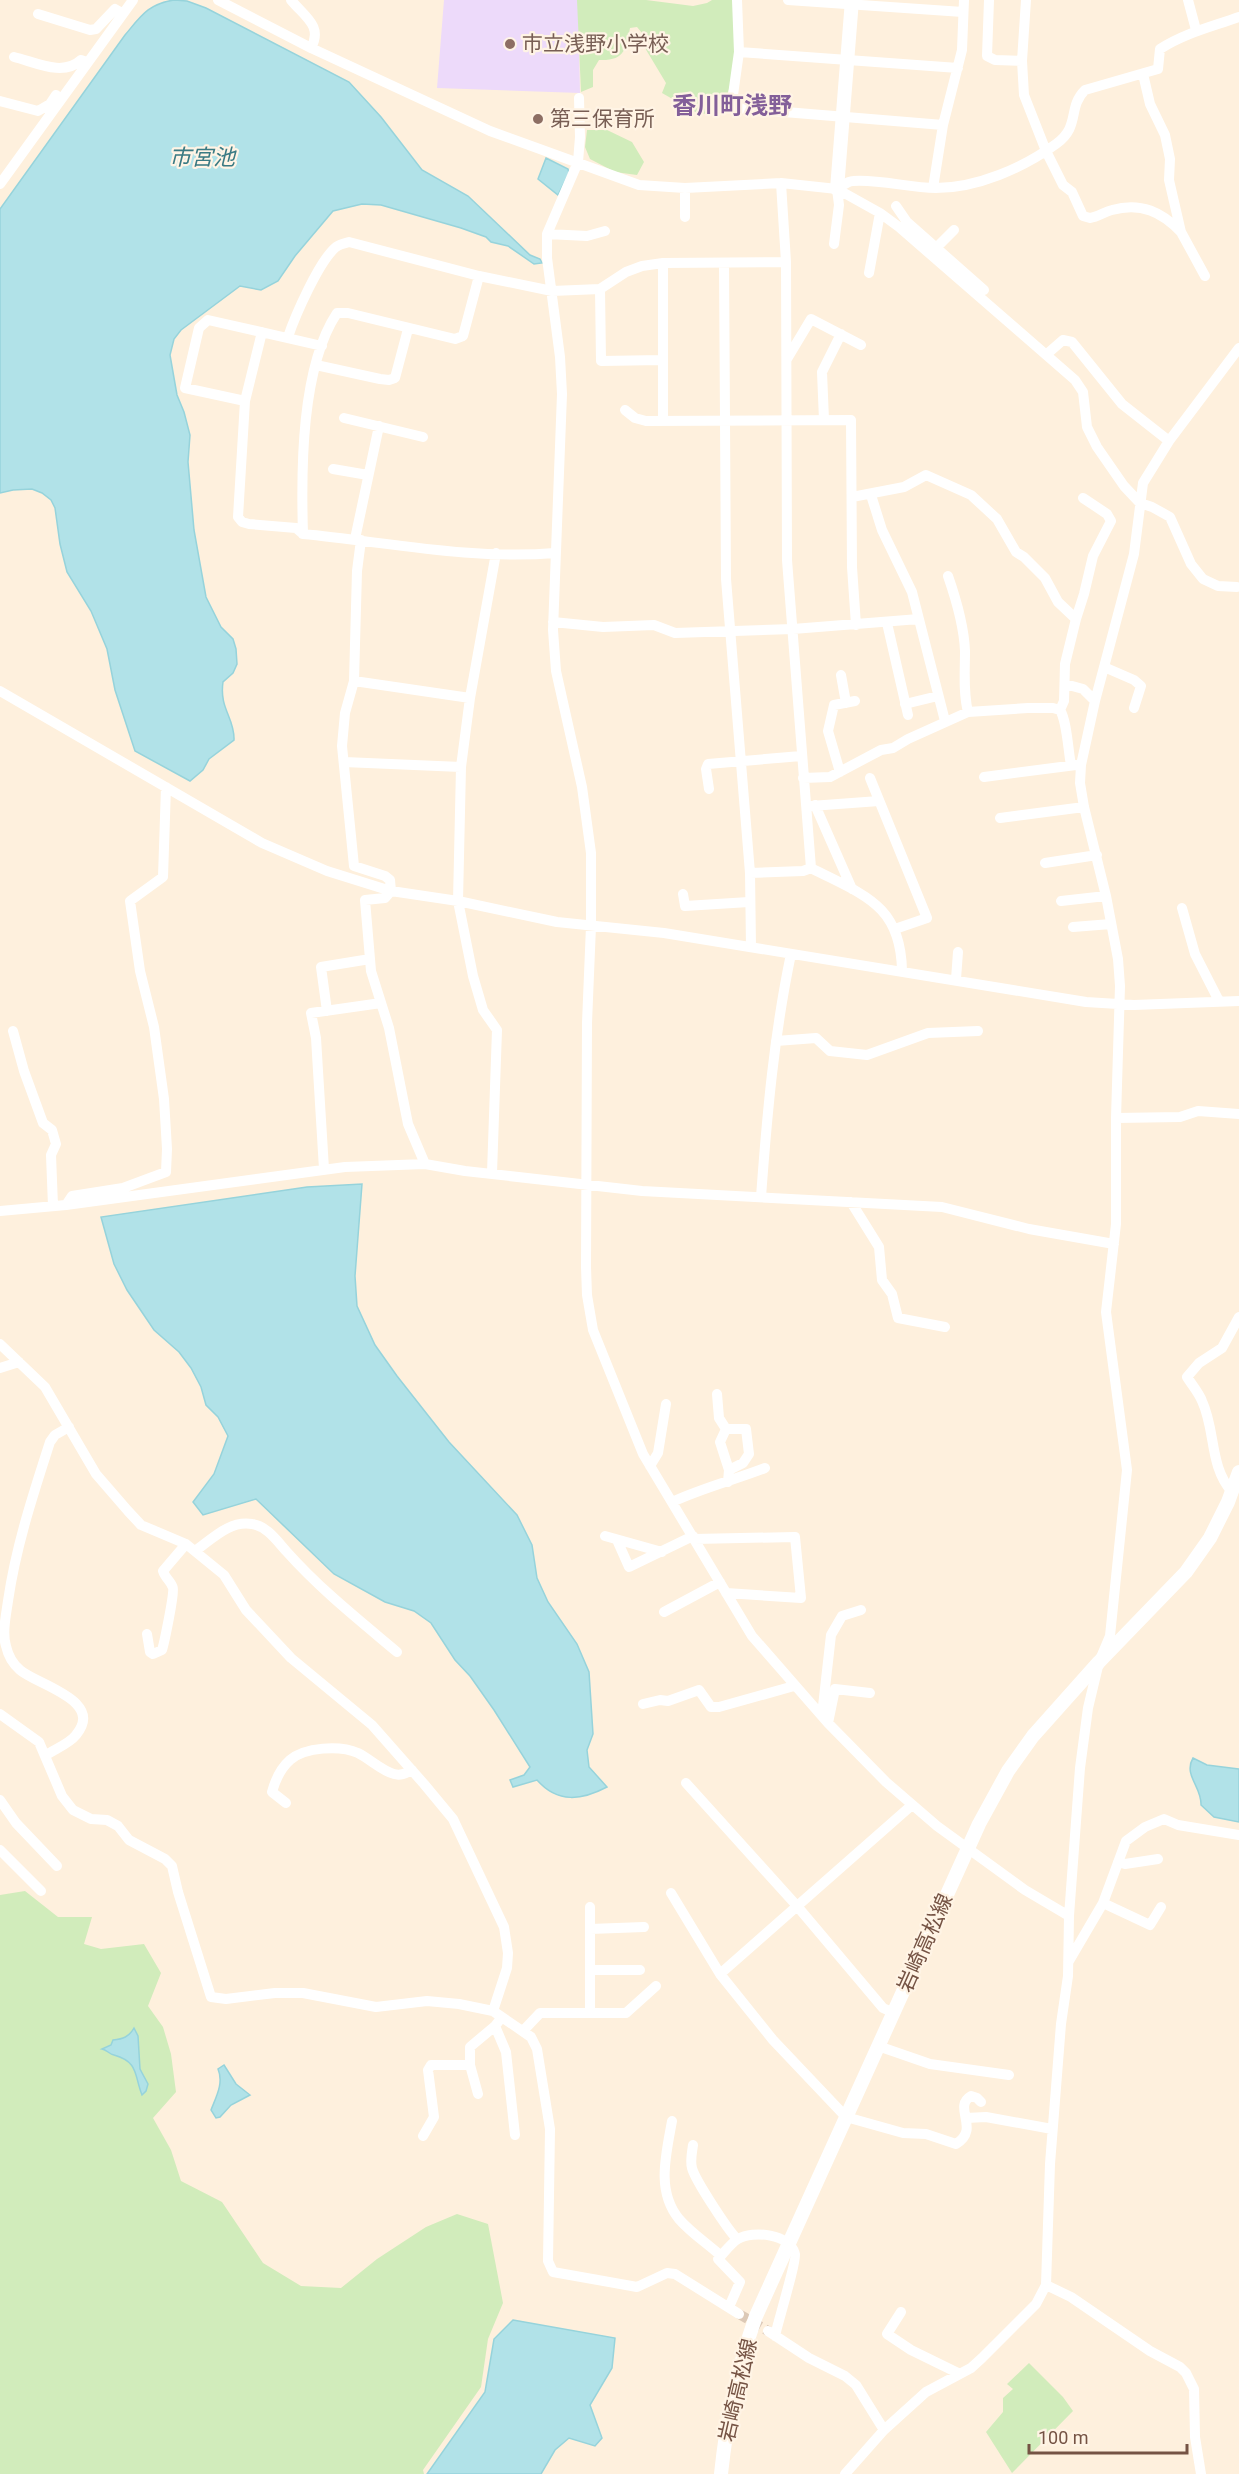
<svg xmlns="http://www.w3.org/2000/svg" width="1239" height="2474" font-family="Roboto,'Noto Sans JP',sans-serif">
<rect width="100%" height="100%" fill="#fef0dd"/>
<path fill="#eddafa" d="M444 0H578L580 93 437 88Z"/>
<path fill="#d1ecbb" d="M577 0H646L693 6 707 3 712 0H734C735 35 739 85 717 115L697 113 662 93 666 83 645 48 642 33 637 27 630 28C626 49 625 61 599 60L593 70V87L581 92Z
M587 130H607L632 142 644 162 637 175 615 172 590 159 585 147Z
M25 1891 58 1917H92L84 1944 101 1949 144 1944 161 1973 148 2006 163 2027 171 2054 176 2092 153 2118 171 2150 181 2181 222 2202 263 2263 301 2286 341 2288 377 2259 426 2227 457 2214 488 2224 503 2303 488 2339 481 2387 423 2470 424 2474H0V1895Z
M1029 2363 1063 2397 1073 2411 1012 2473 986 2432 1003 2412V2398L1013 2389 1007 2384Z"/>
<path fill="#b1e2e8" stroke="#96d3db" stroke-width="1.5" d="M174 0 187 1 206 8 349 82 381 117 422 170 468 196 530 255 540 259 542 263 534 264 508 246 491 242 486 237 461 228 381 205 362 204 333 211 295 256 278 281 261 290 240 286 181 330 174 339 170 355 177 395 184 412 190 435 188 462 194 530 206 597 221 627 233 639 236 649 237 664 233 673 223 682C219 709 235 718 234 740L209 759 203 770 190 781 135 751 115 690 107 649 91 611 67 572 60 544 55 508 51 500 42 493 32 489 13 490 0 493V209L125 35C141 16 148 4 174 0Z
M546 158 568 169 569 173 558 195 538 179Z
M362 1184 355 1276 357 1306 375 1345 397 1376 449 1442 517 1515 532 1545 537 1578 548 1602 577 1644 589 1672 593 1734 587 1750 589 1767 607 1787C582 1800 558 1804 537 1780L513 1787 510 1780 524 1775 530 1767 494 1710 470 1676 455 1660 431 1623 414 1611 385 1602 334 1574 256 1499 203 1515 193 1502 214 1474 228 1436 218 1417 206 1405 201 1387 191 1368 179 1352 154 1330 127 1290 114 1264 101 1217 307 1187Z
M1193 1758 1207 1765 1239 1769V1822L1214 1817 1201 1805C1202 1787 1183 1775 1193 1758Z
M134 2028 138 2036 140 2069 148 2084 146 2091 142 2095C134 2075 139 2062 114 2055 109 2054 107 2050 102 2049L111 2045 113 2040C123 2039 129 2037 134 2028Z
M224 2065 236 2084 250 2095 231 2105 220 2117 216 2118 211 2110C216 2097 224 2083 218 2069Z
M513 2320 615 2338 612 2368 590 2405 602 2438 595 2446 569 2438 555 2450 541 2474H427L485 2392 494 2339Z"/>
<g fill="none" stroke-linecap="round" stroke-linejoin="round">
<path stroke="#dcc9b7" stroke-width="10" stroke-dasharray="10 5" stroke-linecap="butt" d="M739 2314 768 2331"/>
<path stroke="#fff" stroke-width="10" d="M218 0 311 48 490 131 639 185 685 188 781 183 837 189 880 213 899 227 1075 380 1083 392 1087 427 1097 447 1124 486 1140 503 1152 507 1170 517 1191 564 1203 579 1218 586 1237 587
M291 0C305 17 323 26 311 48
M737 0 739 52 732 102 736 108 943 125
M788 0 963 12
M989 0 987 56 995 60 1022 61
M1026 0 1022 61 1024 95 1046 151 1063 185 1072 192 1083 216 1090 218C1098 217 1104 212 1112 210 1141 202 1162 212 1181 232
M1188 0 1196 30
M38 14 90 30 96 29 115 9 122 13
M739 52 958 68
M14 57C35 62 63 77 81 60L87 62
M1143 74 1150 104 1165 135 1170 159 1169 180 1181 232 1205 276
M579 98 580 137 578 162 547 234V258L560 357 562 394 553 630 556 671 582 787 591 853V926L587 1023 586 1267 587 1295 593 1330 643 1454 752 1636 828 1723 886 1782 937 1826 1025 1890 1069 1916
M0 101 38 111 50 104 56 95
M781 183 786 262 787 560 811 868C863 895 901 904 902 971
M0 184 133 0
M685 188V217
M933 188 943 125 962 50 964 0
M896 206 907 222 984 290
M547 234 587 236 605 231
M834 244 839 205 837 189C842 186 848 181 853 181 880 179 909 188 936 188 977 188 1023 168 1056 144 1081 126 1067 108 1085 90L1158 69 1160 49C1185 33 1211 27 1239 17
M937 247 954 230
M663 263V420
M724 263 726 579 750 873 751 947
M869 273 880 213
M479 276 463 336 455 339 348 313H337C301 367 301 470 303 534 386 542 471 560 555 553
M600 289 601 361 662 360
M262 332 245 401 238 517 242 522 249 524 296 528 303 534
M288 337C295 316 319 261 336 247 340 244 345 243 349 242L479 276 552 291 600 289 626 272 642 266 663 263 786 262
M1047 354 1063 340 1072 342 1122 404 1169 441
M787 359 811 319 861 345
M316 365 380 379 389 380 395 378 408 329
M245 401 185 388 199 328 208 320 322 346
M625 410 635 418 646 421 851 420 852 567 856 625
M344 418 423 437
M824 420 822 372 841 334
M333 469 368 475
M871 495 882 530 912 592 945 721
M852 497 904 487 926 475 971 495 997 519 1016 552 1024 557 1045 578 1058 602 1076 619
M355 539 379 426
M361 540 357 571 354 681 345 713 342 746 354 866 385 876 390 880 391 891 385 898 365 900 371 971 389 1028 408 1124 425 1164
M948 576C956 599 964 626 965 651 965 671 963 692 968 712
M553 622 603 627 654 625 675 633 793 629 919 619
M887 623 908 715
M1104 667 1134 680 1141 686 1134 708
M841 675 846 703
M354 681 470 698
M1065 684 1083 689 1095 701
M0 691 262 843 327 871 391 891 458 901 557 922 664 933 1086 1002 1134 1005 1239 1001
M905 704 938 696
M1060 710 1064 701 1065 664 1076 619 1084 594 1093 556 1111 521 1107 514 1083 498
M344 762 461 767
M840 772 828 731 834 705 855 701
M984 777 1076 765
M803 778 830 777 881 750 893 748 908 739 968 712 1028 708H1053L1060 710C1067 721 1068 750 1071 765
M870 778 927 918 895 929
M709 789 706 769 708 764 801 756
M815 805 852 889
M811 806 879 801
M1000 818 1084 807
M1045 863 1097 855
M750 873 803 871 811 868
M683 894 685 906 749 902
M1061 901 1106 896
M1182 908 1195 954 1219 1001
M1073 927 1111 924
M956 979 958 952
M327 1011 321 967 370 959
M13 1031 24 1071 43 1123 52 1130 56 1144 51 1155 53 1206
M776 1041 816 1038 830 1051 867 1055 928 1033 978 1031
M1116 1118 1180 1117 1198 1111 1239 1114
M324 1169 316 1038 311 1013 381 1003
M492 1173 497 1030 483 1010 473 976 458 901 461 767 470 698 496 553
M761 1197C767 1115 774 1035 791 954
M851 1202 879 1247 882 1280 892 1294 898 1318 945 1327
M66 1205 72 1196 123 1188 166 1172 167 1149 164 1099 154 1027 140 971 130 901 163 877 166 787
M0 1211 66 1205 345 1167 425 1164 465 1171 642 1191 942 1207 1029 1229 1114 1244
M0 1344 45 1387 96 1474 128 1511 141 1525 186 1544 224 1575 246 1610 291 1658 372 1725 424 1784 453 1819 504 1927 508 1953 507 1968 493 2011
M0 1368 19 1362
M717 1394 719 1418 726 1429 720 1442 729 1470 728 1482
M726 1429H746L749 1454 743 1463 729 1470
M650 1466 658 1453 666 1404
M1232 1492C1209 1466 1216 1431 1202 1401 1199 1393 1192 1385 1187 1377L1199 1363 1222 1348 1239 1317
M672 1502C702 1488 734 1480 765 1468
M605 1536 662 1552
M694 1539 795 1537 801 1598 726 1593
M617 1540 629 1567 693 1536
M195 1551C212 1539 230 1520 252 1524 267 1526 277 1541 287 1552 320 1589 359 1620 397 1652
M664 1612 720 1582
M147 1634 150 1652 153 1654 162 1650C164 1644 175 1591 173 1588 171 1581 165 1578 163 1571L186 1544
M643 1704 660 1700 668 1701 699 1690 711 1707H719L794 1686
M0 1714 39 1742 62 1796 73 1810 91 1819 107 1820 118 1826 129 1840 165 1859 172 1866 178 1892 211 1997 226 1999 275 1993H303L376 2007 427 2001 459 2004 493 2011 531 2037 537 2049 550 2129 548 2261 553 2272 637 2287 667 2273 675 2274 739 2314
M822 1715 831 1635 842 1616 861 1610
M828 1723 835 1689 870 1693
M46 1755C55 1749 69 1744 76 1735 105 1700 37 1685 20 1670 13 1664 8 1655 6 1646 2 1633 6 1615 8 1601 16 1546 33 1495 50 1442L55 1435 69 1427
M686 1783 797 1906 883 2008 894 2013
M0 1800 16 1823 57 1866
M286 1803 272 1792C275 1781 281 1768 290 1760 305 1747 340 1745 358 1753 370 1759 382 1771 394 1774 401 1776 406 1773 412 1770
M0 1850 41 1891
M1118 1862 1125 1864 1158 1859
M671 1893 720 1974 773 2040 846 2117 903 2133 926 2134 956 2144C981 2129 952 2107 971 2096L977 2098 981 2102
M1103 1903 1150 1925 1161 1907
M590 1929 644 1927
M1069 1961 1103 1903 1126 1841 1145 1827 1164 1819 1178 1825 1239 1835
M591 1970H640
M720 1974 912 1805
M590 2013V1907
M502 2017 495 2026 506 2052 515 2135
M523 2031 540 2013H626L656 1986
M878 2046 930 2064 1009 2075
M478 2094 470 2065V2047L495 2026
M966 2118 986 2117 1052 2129
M672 2121C666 2155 656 2191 679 2219 691 2233 708 2244 721 2256
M423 2136 434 2117 428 2070 431 2065H470
M693 2145C692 2152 690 2161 692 2168 695 2180 728 2230 737 2239
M1046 2285 1071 2297 1150 2351 1180 2367 1186 2373 1194 2389 1195 2437 1201 2474
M729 2307 740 2282 718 2259C724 2253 731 2243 738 2239 753 2230 790 2234 795 2254 797 2259 777 2326 775 2336
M901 2312 887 2334 911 2350 958 2373
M768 2331 809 2358 845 2376 856 2385 884 2430
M845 2474 884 2430 926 2392 971 2368 982 2358 1036 2304 1046 2285 1050 2164 1061 2024 1068 1976 1069 1916 1080 1768 1088 1708 1099 1662 1110 1636 1127 1470 1106 1312 1116 1224V1118L1120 986 1118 959 1106 896 1084 807 1080 783 1081 765 1095 701 1134 554 1143 483 1169 441 1239 348"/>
<path stroke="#fff" stroke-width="14" d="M837 189 852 0
M721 2474C727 2417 737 2370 756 2316L979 1824 1008 1771 1033 1736 1099 1662 1186 1572 1210 1538 1228 1502 1239 1472"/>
</g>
<g fill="#8d6e63" stroke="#fff4e5" stroke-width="2">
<circle cx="510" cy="44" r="6"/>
<circle cx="538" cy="119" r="6"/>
</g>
<g text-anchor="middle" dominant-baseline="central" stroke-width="4.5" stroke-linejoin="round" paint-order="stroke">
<g font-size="21" fill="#785e54" stroke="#fff4e5" text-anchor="start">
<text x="522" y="44">市立浅野小学校</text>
<text x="550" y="119">第三保育所</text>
</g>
<g font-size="21" fill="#755344" stroke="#fff4e5">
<text transform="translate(925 1943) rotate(-66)">岩崎高松線</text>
<text transform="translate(738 2390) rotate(-77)">岩崎高松線</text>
</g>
<g font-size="22" font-style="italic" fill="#3a7a83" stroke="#fff4e5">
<text x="202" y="157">市宮池</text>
</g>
<g font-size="24" font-weight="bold" fill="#835f99" stroke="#fff4e5">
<text x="732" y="106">香川町浅野</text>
</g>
</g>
<path d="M1029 2444v9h158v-9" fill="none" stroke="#755344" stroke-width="3"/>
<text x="1038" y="2444" font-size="18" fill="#755344" stroke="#fff4e5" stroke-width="4.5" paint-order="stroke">100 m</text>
</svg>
